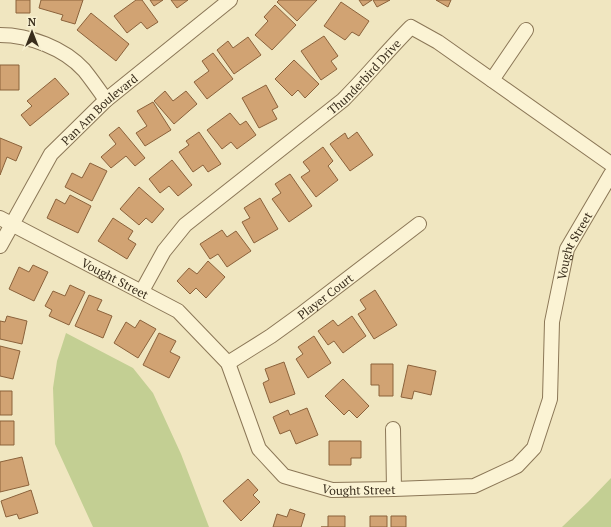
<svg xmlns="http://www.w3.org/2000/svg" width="611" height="527" font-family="'PT Serif',serif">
<rect width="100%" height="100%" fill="#f0e6c0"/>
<path fill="#c3cf93" d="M66 333 133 368 153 393 181 454 209 527H93L55 444 53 388 57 361Z
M611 478V527H562L588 502Z"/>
<path fill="#d1a373" stroke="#8b623b" d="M16 0H30V13H16Z
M41 0H83L75 24 61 20 63 15 39 8Z
M136 0H142L158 22 147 29 141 22 127 33 114 16Z
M150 0H163L154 6Z
M171 0H188L177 8Z
M279 0H317L297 21 277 2Z
M359 0H372L363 6Z
M373 0H390L377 7Z
M436 0H451L448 7Z
M341 2 369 21 359 36 352 32 345 40 324 26Z
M275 5 296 25 272 50 255 35 268 21 264 17Z
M91 13 129 44 116 61 77 30Z
M324 36 338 56 331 61 337 69 321 80 301 51Z
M248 37 261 55 234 74 217 50 228 41 233 48Z
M213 53 233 79 207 99 194 82 209 71 202 61Z
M294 60 319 84 305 98 298 90 292 96 275 79Z
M0 65H19V90H0Z
M55 78 69 94 30 126 21 115 32 106 27 101Z
M266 85 278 107 272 110 277 119 259 128 242 98Z
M165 91 173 101 186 91 197 104 174 124 154 101Z
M153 102 171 130 145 146 136 133 147 126 137 111Z
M230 113 240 125 246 121 256 135 237 149 231 142 222 149 207 130Z
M119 127 145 158 135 166 126 156 111 168 101 157 116 144 109 135Z
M199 132 221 164 208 172 203 165 193 172 179 152 189 145 186 141Z
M357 132 373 155 350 171 330 144 345 133 348 139Z
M0 138 22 147 16 161 7 157 0 175Z
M323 147 333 161 328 166 338 180 316 197 301 177 310 171 303 162Z
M172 160 192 185 178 196 169 186 160 193 149 179Z
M90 163 107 171 92 201 65 187 72 173 82 178Z
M290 174 312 206 289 222 272 199 281 193 275 184Z
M139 187 164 209 152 223 146 218 139 225 120 209Z
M70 195 91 206 78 233 47 218 56 199 65 204Z
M260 198 278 229 254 243 242 222 250 218 244 208Z
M113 218 133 231 128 239 136 244 127 259 98 241Z
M222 230 227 237 236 231 251 251 227 267 218 254 210 259 200 244Z
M208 261 225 277 206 298 196 288 190 294 177 281 189 268 197 274Z
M33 265 48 272 34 301 9 289 19 267 29 272Z
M70 285 85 292 69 325 49 316 52 310 45 306 53 291 65 296Z
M375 290 397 325 374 339 358 314 366 309 360 300Z
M89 295 102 300 97 310 112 316 103 338 75 326Z
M7 316 27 321 22 344 0 339V321L5 322Z
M352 316 366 336 343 353 334 341 328 345 318 331 333 320 338 326Z
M140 320 156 329 138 358 114 343 126 322 135 328Z
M159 333 176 341 170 352 180 357 169 378 143 365Z
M314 336 331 363 308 378 296 359 303 354 298 347Z
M0 346 20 351 13 379 0 376Z
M284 362 295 394 270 403 263 383 269 380 265 369Z
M371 364H393V396H379V385H371Z
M408 365 436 371 431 395 414 391 412 399 401 397Z
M343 379 369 406 357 418 349 410 344 415 325 396Z
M0 391H12V415H0Z
M307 408 318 435 296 444 290 430 280 434 273 417 288 410 290 415Z
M0 421H14V445H0Z
M329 441H361V458H351V465H329Z
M22 457 29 485 0 492V462Z
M248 479 258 490 253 495 260 502 241 521 223 501Z
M31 490 38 513 19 519 17 514 6 517 1 501Z
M290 509 305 514 301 527H273L277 514 287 517Z
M328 516H345V527H321H328Z
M370 516H387V527H370Z
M391 516H406V527H391Z"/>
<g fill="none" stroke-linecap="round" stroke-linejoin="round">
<g stroke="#8b7757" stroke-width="16">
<g id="minor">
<path d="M0 35C29 35 64 48 84 70 92 80 99 90 106 100"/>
<path d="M492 80 526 30"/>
<path id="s1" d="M0 218 178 311 228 363 259 449 284 476 332 490 394 489 474 486 517 466 534 448 550 399 552 322 567 249 611 174"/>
<path id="s2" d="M0 246 51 154 106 100 230 0"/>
<path id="s3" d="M142 291 164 251 185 225 343 100C367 76 387 51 411 27L438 42 611 164"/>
<path id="s4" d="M228 363 271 336 300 315 419 224"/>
<path d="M393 429 394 489"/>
</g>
</g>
<use href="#minor" stroke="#fbf3d4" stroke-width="14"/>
</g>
<g text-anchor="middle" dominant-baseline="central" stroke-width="3" stroke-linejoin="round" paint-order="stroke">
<g font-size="12" fill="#392d1c" stroke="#f7f0d0">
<text stroke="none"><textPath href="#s3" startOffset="312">Thunderbird Drive</textPath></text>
<text stroke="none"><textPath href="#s2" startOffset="171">Pan Am Boulevard</textPath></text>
<text stroke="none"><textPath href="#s1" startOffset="874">Vought Street</textPath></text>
<text stroke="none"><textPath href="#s1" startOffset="130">Vought Street</textPath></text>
<text stroke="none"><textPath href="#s4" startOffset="118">Player Court</textPath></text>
<text stroke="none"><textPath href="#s1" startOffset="478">Vought Street</textPath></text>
</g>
</g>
<g transform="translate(32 32)" stroke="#f7f0d0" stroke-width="3" paint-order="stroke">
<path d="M0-3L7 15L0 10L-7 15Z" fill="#392d1c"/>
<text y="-6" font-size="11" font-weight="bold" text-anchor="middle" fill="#392d1c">N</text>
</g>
</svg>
